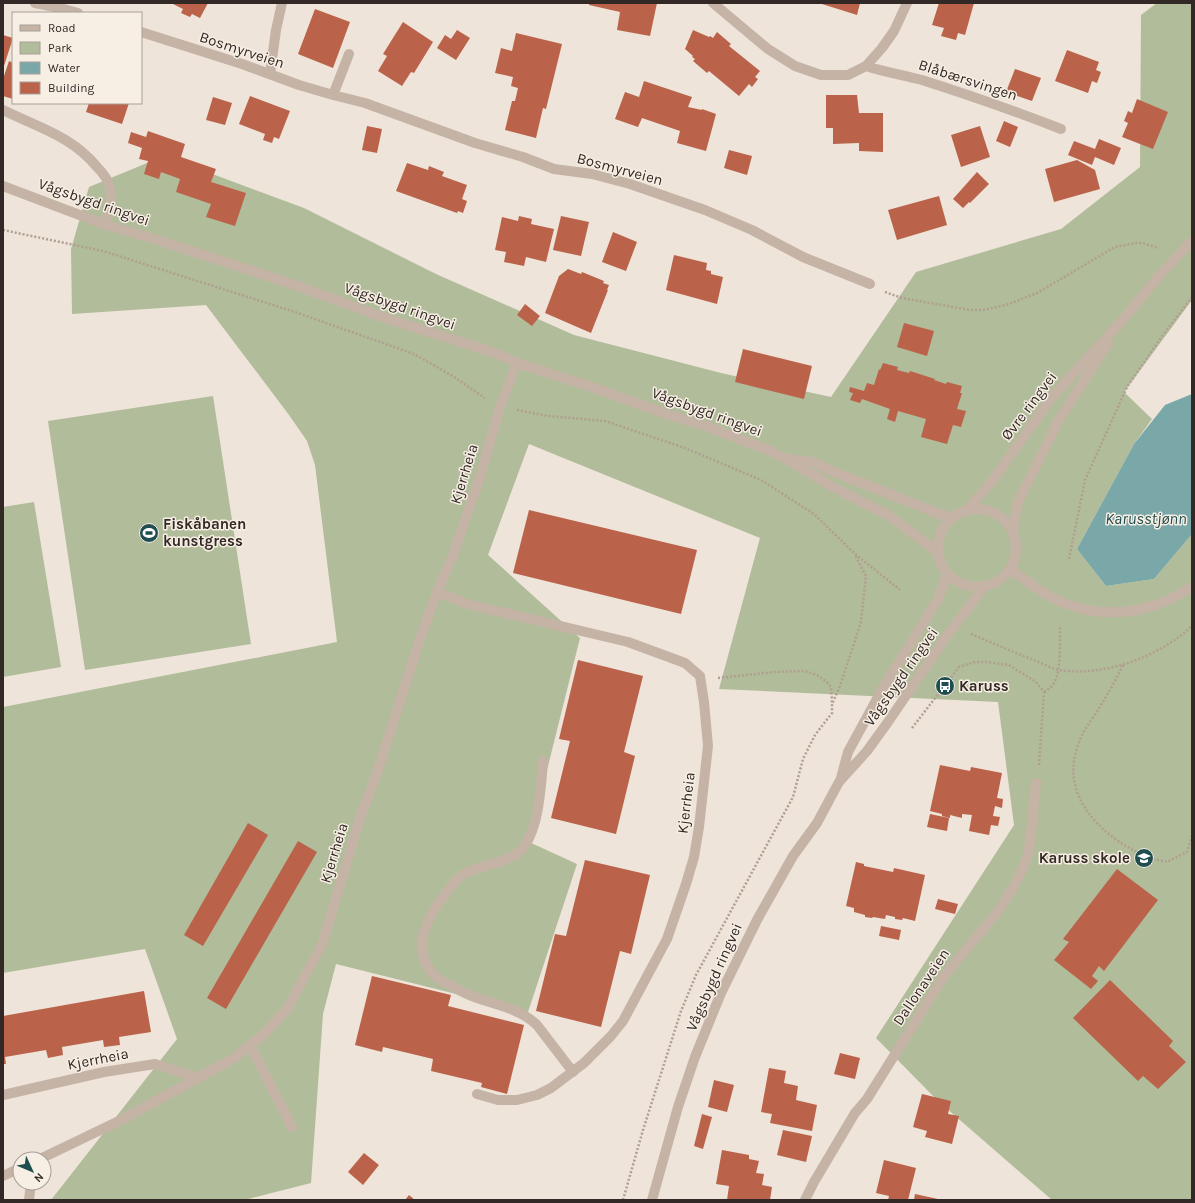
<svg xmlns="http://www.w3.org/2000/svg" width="1195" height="1203" font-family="Karla,sans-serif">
<rect width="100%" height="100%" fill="#eee4d9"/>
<path fill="#b1bc9a" d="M1157 3H1192V300L1124 392 1152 419 1134 444 1077 549 1106 586 1154 579 1192 534V1200H1052L938 1101 876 1038 1014 825 998 702 719 689 760 538 529 444 488 555 580 638 529 842 577 864 528 1012 336 964 323 1014 311 1183 244 1200H51L177 1039 145 949 3 973V707L337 642 315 465 307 441 289 415 206 305 72 314 71 249 89 187 164 156 304 208 436 274 574 335 721 373 831 397 916 272 1061 229 1140 167 1141 15Z
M213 396 251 644 85 670 48 421Z
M34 502 61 667 3 677V507Z"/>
<path fill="#7aa7a8" d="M1192 394V534L1154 579 1106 586 1077 549 1134 444 1165 405Z"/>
<path fill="#bb634a" d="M171 3H208L200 18 192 14 190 17 181 13 183 9Z
M589 3H657L650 36 617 30 620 12 589 5Z
M822 3H860L857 15 822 4Z
M939 3H974L965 35 958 33 956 40 941 36 944 28 932 25Z
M315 9 350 22 333 68 298 54Z
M403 22 433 42 414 73 411 72 402 86 378 71 387 56 383 54Z
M457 30 470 38 456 60 437 48 445 35 451 39Z
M693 30 709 37 710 36 713 38 717 32 731 44 729 46 760 71 755 77 758 79 752 87 749 84 739 96 709 71 707 73 693 61 695 59 692 57 693 56 685 49Z
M516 33 562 44 546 109 543 108 536 138 505 130 512 101H515L518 88 511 86 513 77 495 73 501 48 512 51Z
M3 35 13 38 3 69Z
M1067 50 1099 62 1096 70 1101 72 1097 83 1092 81 1088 93 1055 81Z
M9 61 13 63V99L3 96V79Z
M1015 69 1041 78 1032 101 1006 92Z
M644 81 692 97 688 107 702 110V109L716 114 706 151 677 143 680 131 642 118 638 127 615 119 625 92 639 97Z
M826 95H857L859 113H883V152L859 151V143L833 144V128H826Z
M250 96 290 111 279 139 274 137 272 143 263 140 265 134 239 124Z
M213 97 232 103 225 125 206 120Z
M1137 99 1168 112 1153 149 1122 137 1128 123 1124 121 1128 111 1132 113Z
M89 103H129L122 124 86 112Z
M1004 121 1018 127 1010 147 996 141Z
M367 126 382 129 377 153 362 150Z
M980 126 990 157 961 167 951 135Z
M148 131 185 144 181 157 216 169 211 182 246 193 235 226 206 217 211 204 176 192 180 179 161 172 159 179 144 174 148 161 139 159 142 148 128 143 131 132 146 137Z
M1099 139 1121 148 1114 165 1095 157 1092 165 1068 155 1074 141 1095 149Z
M729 150 752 156 747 175 724 168Z
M1077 160 1095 170 1100 189 1054 202 1045 169Z
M407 163 428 170 429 166 444 172 442 176 467 185 462 199 467 201 463 213 458 211 457 213 396 191Z
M977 172 989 184 970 203 969 202 963 208 953 199Z
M939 196 947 225 897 240 888 210Z
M519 216 532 219 531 224 554 229 546 262 526 257 524 266 504 262 506 252 495 250 502 217 518 221Z
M561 216 589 222 581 256 553 250Z
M613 232 637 242 626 271 602 262Z
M674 255 707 263 706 270 711 271V274L723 277 717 304 666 290Z
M568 269 581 274 582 272 604 281 603 283 609 285 607 290H608L591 333 545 313 559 276Z
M525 304 540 316 532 326 517 315Z
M904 323 934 331 927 356 897 347Z
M743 349 812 366 804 399 735 382Z
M883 363 898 367 897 370 909 373 910 371 935 379 934 380 946 384 947 382 962 386 960 393H962L957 409 966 411 961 427 953 425 947 444 921 437 926 419 898 411 895 422 887 419 890 409 862 399 860 403 850 400 853 393 849 392 850 387 864 391 867 383 874 385 879 369 880 370Z
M529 510 697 550 681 614 513 573Z
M578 660 643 676 624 752 635 756 616 834 551 818 570 741 559 739Z
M940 765 970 771 971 767 1002 773 997 798 1003 799 1002 808 995 806 993 816 1000 817 998 826 991 825 989 835 969 831 972 815 962 814V818L950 815V818L942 816V814L930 811Z
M930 814 949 818 947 831 927 827Z
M248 823 268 835 203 946 184 935Z
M298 841 317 852 226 1009 207 998Z
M585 860 650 875 631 954 620 951 601 1027 536 1011 555 934 566 936Z
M856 862 864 864V866L893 872 894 868 925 875 915 921 903 918 902 920 895 919V917L886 915 885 919 873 917 872 918 865 917V915L854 912V908L846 906Z
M1117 869 1158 900 1104 971 1099 966 1092 976 1098 981 1091 989 1054 960 1069 942 1063 939Z
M938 899 958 904 955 914 935 909Z
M881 926 901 930 899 940 879 936Z
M372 976 451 995 448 1006 524 1025 507 1094 481 1087 482 1083 431 1071 433 1059 383 1047 382 1052 355 1045Z
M1110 980 1173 1041 1169 1046 1186 1062 1158 1089 1143 1076 1138 1081 1073 1018Z
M144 991 151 1032 119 1037 120 1045 104 1047 103 1040 62 1047 63 1055 48 1058 46 1050 5 1057 6 1064H3V1016Z
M840 1053 860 1058 855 1079 834 1074Z
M769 1068 786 1071 784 1083 798 1086 796 1100 817 1105 812 1131 770 1123 772 1114 761 1112Z
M714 1080 734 1085 727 1112 708 1107Z
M922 1094 951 1101 948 1114 959 1116 952 1144 925 1137 927 1131 913 1127Z
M702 1114 712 1117 703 1149 694 1146Z
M783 1130 812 1136 806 1162 777 1155Z
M722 1150 749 1155V1159L759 1161 756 1173 764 1174 762 1185 772 1187 770 1200H727L729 1186 716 1184Z
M364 1153 379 1165 363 1185 348 1172Z
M884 1160 916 1168 908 1200H888L889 1196 876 1193Z
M915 1194 938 1199V1200H914Z
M409 1195 415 1200H405Z"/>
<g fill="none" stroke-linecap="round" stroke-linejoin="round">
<path stroke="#b09e90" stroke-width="2.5" stroke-dasharray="2 2" stroke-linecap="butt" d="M3 230 103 251 292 311 414 354 451 375 485 398
M885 292 902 298 970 310H983L1006 305 1037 293 1115 247 1136 243H1142L1159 248
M517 410 548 416 605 421 685 448 761 480 814 514 854 553 900 590
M1069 559 1085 480 1127 387 1163 335 1192 297
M971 634C993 643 1015 653 1036 661 1044 664 1052 669 1059 670 1104 677 1159 657 1192 626
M1123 665C1115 682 1106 697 1096 713 1089 723 1082 733 1078 745 1059 797 1102 837 1147 857 1153 860 1161 860 1167 862L1187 852 1192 835
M718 678 774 672 805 671 817 675 827 682 831 687 832 703
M1044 692C1049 689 1053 686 1055 681 1061 670 1060 639 1060 625
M912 728 959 667 975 662H987L1009 665 1036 682 1044 692 1039 765
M623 1200 643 1130 681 1011 696 975 793 797 803 759 815 735 832 713V704L840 686 861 622 866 576 855 555"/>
<path stroke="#c5b3a6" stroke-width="10" d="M35 3 60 8 78 13
M713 3 768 49 795 66 821 75H848L866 66 882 48 894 31 907 3
M141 32 242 64 299 85 333 95 365 103 475 143 523 157 554 169 592 174 630 184 705 210 752 230 803 257 870 284
M866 66C884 72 903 75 922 80 969 95 1015 111 1061 129
M270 74 276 30 282 3
M333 95 349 54
M3 110C37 127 72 136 97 167 102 172 107 178 109 185 113 197 108 213 106 225
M3 186 106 225 158 240 292 284 385 318 495 353 517 363 589 386 669 415 706 426 768 450 787 459 831 486 888 515 938 552
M789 459 813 462 829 470 937 513 952 518
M938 548a39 39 0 1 1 78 0a39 39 0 1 1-78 0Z
M967 510 992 481 1053 396 1120 323 1158 277 1192 241
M1013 531 1017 504 1060 418 1108 343
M1011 570C1022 577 1032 586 1044 593 1093 622 1145 617 1192 587
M437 592 467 604 628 642 685 663 700 676 704 702 708 746 699 827 694 857 686 884 667 939 623 1021 611 1036 584 1063 551 1088 537 1095 517 1100H498L477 1094
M543 761C541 786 539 833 520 851 508 863 478 865 462 875 455 880 451 887 446 893 428 917 409 948 434 975 439 980 446 983 452 986 460 991 468 995 477 998 498 1005 520 1009 537 1025L573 1072
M841 778 848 752 884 686 907 650 938 599 947 574
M250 1045 292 1127
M3 1095 104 1072 155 1064 198 1078
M40 1159 121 1120 234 1058 264 1034 288 1008 323 942 360 818 377 773 422 633 437 592 453 555 480 477 500 407 517 363
M3 1176 20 1168
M29 1200 31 1183
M652 1200 678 1107 695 1057 721 993 757 920 793 856 817 823 839 782 867 751 888 722 946 637 984 587
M805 1200 814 1182 855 1113 867 1099 944 976 999 910 1013 888 1024 866 1029 851 1036 783"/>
</g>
<defs>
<g id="stadium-disc" transform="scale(1)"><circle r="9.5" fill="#204d4f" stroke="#f7eee4"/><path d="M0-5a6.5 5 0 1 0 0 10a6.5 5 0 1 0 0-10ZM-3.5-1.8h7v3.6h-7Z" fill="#fff"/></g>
<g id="bus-disc" transform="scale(1)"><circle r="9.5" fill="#204d4f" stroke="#f7eee4"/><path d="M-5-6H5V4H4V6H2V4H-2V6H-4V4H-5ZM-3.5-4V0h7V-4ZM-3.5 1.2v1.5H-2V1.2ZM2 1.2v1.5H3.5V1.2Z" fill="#fff"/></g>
<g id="school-disc" transform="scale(1)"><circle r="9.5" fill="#204d4f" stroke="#f7eee4"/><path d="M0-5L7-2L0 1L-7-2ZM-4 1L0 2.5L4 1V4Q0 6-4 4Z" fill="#fff"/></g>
</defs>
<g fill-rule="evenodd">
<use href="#stadium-disc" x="149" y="533"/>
<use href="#bus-disc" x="945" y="686"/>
<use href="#school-disc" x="1144" y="858"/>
</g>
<g text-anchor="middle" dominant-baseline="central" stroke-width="3" stroke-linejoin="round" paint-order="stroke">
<g font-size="15" fill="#322926" stroke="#f7eee4">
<text transform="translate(242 50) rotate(18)">Bosmyrveien</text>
<text transform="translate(968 80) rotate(18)">Blåbærsvingen</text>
<text transform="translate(620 169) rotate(15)">Bosmyrveien</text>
<text transform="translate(94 202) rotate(19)">Vågsbygd ringvei</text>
<text transform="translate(400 306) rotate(19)">Vågsbygd ringvei</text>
<text transform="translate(1029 406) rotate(-53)">Øvre ringvei</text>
<text transform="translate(707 412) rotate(20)">Vågsbygd ringvei</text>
<text transform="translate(464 474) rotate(-73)">Kjerrheia</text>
<text transform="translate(901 677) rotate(-55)">Vågsbygd ringvei</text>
<text transform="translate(686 803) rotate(-83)">Kjerrheia</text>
<text transform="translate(334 853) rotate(-73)">Kjerrheia</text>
<text transform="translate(714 977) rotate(-66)">Vågsbygd ringvei</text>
<text transform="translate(921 987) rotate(-56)">Dallonaveien</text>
<text transform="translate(98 1059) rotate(-11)">Kjerrheia</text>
</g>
<g font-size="15" font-weight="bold" fill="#322926" stroke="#f7eee4" text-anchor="start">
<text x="163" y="524">Fiskåbanen<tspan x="163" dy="17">kunstgress</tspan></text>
<text x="959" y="686">Karuss</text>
<text x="1130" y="858" text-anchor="end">Karuss skole</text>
</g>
<g font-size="16" font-style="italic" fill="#204d4f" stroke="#f7eee4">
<text x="1146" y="518">Karusstjønn</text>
</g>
</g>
<rect width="1195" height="1203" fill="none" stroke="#322926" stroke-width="8"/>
<rect x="12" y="12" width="130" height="92" fill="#f7eee4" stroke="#a89f98"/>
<rect x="20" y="25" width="20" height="6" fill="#c5b3a6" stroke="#a89f98"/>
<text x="48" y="32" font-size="12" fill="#322926">Road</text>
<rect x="20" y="42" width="20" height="12" fill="#b1bc9a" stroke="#a89f98"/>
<text x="48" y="52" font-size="12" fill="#322926">Park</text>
<rect x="20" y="62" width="20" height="12" fill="#7aa7a8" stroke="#a89f98"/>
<text x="48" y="72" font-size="12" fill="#322926">Water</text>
<rect x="20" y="82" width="20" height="12" fill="#bb634a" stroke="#a89f98"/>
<text x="48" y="92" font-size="12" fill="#322926">Building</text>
<g transform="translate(32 1171) rotate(134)"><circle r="19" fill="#f7eee4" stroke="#a89f98"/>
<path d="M0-3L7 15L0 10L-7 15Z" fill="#204d4f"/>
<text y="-6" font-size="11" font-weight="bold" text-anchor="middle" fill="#322926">N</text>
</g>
</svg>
